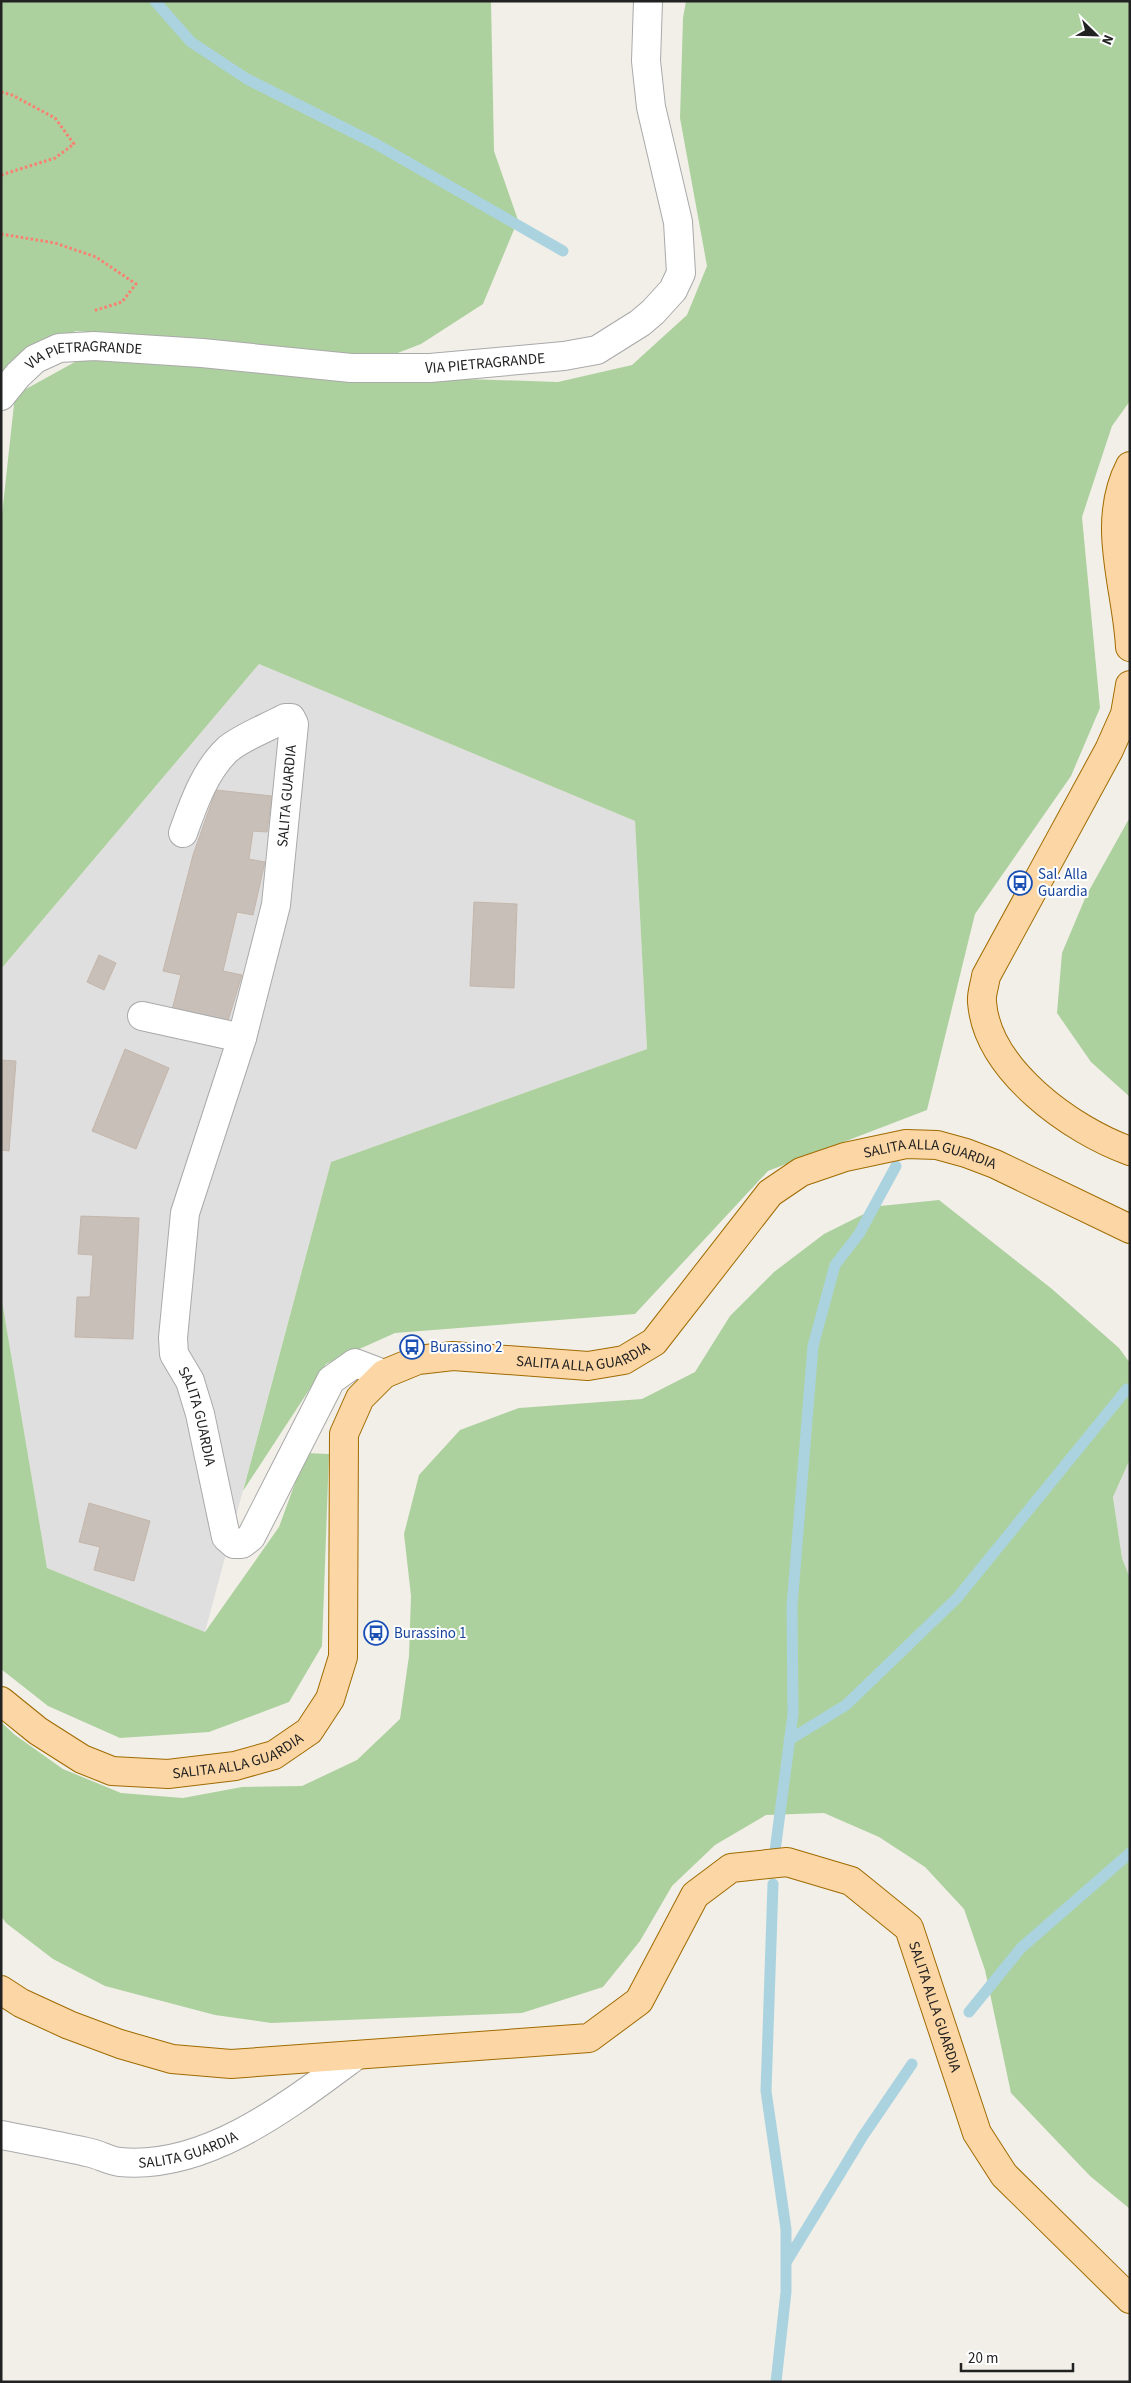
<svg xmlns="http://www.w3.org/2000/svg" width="1131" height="2383" font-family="'Source Sans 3',sans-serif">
<rect width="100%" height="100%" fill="#f2efe9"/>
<path fill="#e0dfdf" d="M259 664 635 821 647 1049 331 1162 205 1632 47 1568 1 1295V969Z
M1130 1459V1578L1122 1558 1113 1497Z"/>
<path fill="#add19e" d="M1 1H491L494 151 518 220 483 304 421 344 382 359 76 331 28 353 1 379Z
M686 1H1130V401L1112 426 1082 517 1100 708 1071 776 975 914 927 1110 768 1171 635 1314 395 1333 326 1364 243 1491 331 1162 647 1049 635 821 259 664 1 969V524L15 395 84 357 379 376 558 382 632 365 687 315 707 266 680 118 683 18Z
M1130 817V1097L1091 1062 1057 1013 1062 953 1086 896Z
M939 1200 1052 1289 1119 1348 1130 1363V1459L1113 1497 1122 1558 1130 1578V2209L1090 2176 1011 2093 985 1970 964 1909 925 1867 879 1837 824 1813 766 1815 715 1845 672 1886 640 1941 603 1987 522 2013 271 2023 215 2015 105 1986 53 1959 6 1923 1 1916V1722L15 1735 63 1769 121 1793 183 1798 242 1787 302 1786 357 1760 400 1719 409 1656 411 1596 404 1534 419 1475 460 1430 519 1408 642 1399 695 1372 730 1316 774 1272 824 1234 880 1206Z
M1 1295 47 1568 205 1632 279 1527 306 1453 329 1454 322 1646 289 1702 209 1732 120 1738 48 1706 1 1669Z"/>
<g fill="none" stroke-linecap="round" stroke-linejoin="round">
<path stroke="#aad3df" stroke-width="11" d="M155 1 191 42 247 79 376 144 563 251
M789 1740 846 1705 957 1598 1127 1389
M775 1851 793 1714 792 1606 813 1346 835 1265 859 1234 896 1166
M773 1884 766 2091 786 2229V2292L776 2382
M969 2012 1021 1948 1130 1853
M787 2261 863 2136 912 2064"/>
</g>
<path fill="#c7bfb8" stroke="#c4b6ab" d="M216 790 272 796 267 832 253 831 249 859 265 862 253 915 237 912 223 971 242 975 228 1021 172 1010 181 975 163 971 193 855Z
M474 902 517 904 514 988 470 986Z
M99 955 116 963 104 990 87 982Z
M125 1049 169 1068 136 1149 92 1131Z
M1 1060 16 1061 9 1151 1 1150Z
M81 1216 139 1218 133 1339 75 1337 77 1297H90L93 1255 78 1254Z
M89 1503 150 1521 134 1581 94 1570 100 1547 79 1542Z"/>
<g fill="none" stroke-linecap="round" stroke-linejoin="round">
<g stroke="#a9a9a9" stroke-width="30">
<g id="minor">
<path id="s1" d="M1 396 18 375 35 359 59 348 94 346 202 353 351 368H430L564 356 597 350 640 323 653 312 673 290 681 273 678 222 651 107 646 61 648 1"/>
<path id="s2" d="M183 833C193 805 205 770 228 749 242 737 269 727 285 718H291L294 724 276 905 242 1038 185 1213 173 1338 174 1354 190 1381 200 1414 226 1537 234 1544H242L251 1537 331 1380 355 1363 384 1374"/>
<path d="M142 1016 242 1038"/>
<path id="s3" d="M1 2135C31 2141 61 2146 91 2153 100 2155 110 2161 120 2162 206 2170 288 2106 354 2057"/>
</g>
</g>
<g stroke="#a06b00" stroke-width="30">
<g id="major">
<path d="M1130 466C1100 524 1127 587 1130 647"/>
<path d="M1130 685 1125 714 1109 750 986 976C985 984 981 994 982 1002 987 1070 1071 1130 1130 1151"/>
<path id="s4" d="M1 1701 38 1731 82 1759 112 1771 168 1774 235 1766 274 1755 309 1731 330 1699 343 1657 344 1434 360 1398 384 1374 418 1360 453 1356 588 1366 624 1360 654 1342 770 1193 801 1172 845 1157 906 1144 937 1145 966 1153 995 1164 1130 1229"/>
<path id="s5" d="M1 1990 21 2003 69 2025 120 2044 172 2059 231 2064 589 2038 639 2001 695 1895 731 1868 787 1862 851 1881 909 1928 977 2133 1004 2175 1130 2299"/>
</g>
</g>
<path stroke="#fa8072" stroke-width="3" stroke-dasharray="2.5 2.5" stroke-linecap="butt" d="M1 92 12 95 55 118 74 144 55 158 1 175
M1 234 55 243 96 257 136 284 122 302 93 311"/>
<use href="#minor" stroke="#fff" stroke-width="28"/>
<use href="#major" stroke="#fcd6a4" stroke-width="28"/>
</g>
<defs>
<g id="bus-ring" transform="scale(1.25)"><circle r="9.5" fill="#fff" stroke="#1a4fb4" stroke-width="1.5"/><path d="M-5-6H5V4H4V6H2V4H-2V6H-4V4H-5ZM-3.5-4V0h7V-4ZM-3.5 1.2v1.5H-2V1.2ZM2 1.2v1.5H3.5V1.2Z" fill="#1a4fb4"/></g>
</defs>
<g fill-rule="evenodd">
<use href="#bus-ring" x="1020" y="883"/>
<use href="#bus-ring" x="412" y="1347"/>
<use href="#bus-ring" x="376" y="1633"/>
</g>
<g text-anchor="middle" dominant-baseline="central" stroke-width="4" stroke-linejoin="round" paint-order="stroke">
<g font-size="15" fill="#222" stroke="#fff">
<text stroke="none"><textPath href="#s1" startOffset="100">VIA PIETRAGRANDE</textPath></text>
<text stroke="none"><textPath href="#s1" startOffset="504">VIA PIETRAGRANDE</textPath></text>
<text transform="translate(287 796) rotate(-85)">SALITA GUARDIA</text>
<text stroke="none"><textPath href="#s4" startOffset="1356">SALITA ALLA GUARDIA</textPath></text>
<text stroke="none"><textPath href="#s4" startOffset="921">SALITA ALLA GUARDIA</textPath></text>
<text stroke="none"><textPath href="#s2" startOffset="886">SALITA GUARDIA</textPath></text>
<text stroke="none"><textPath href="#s4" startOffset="261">SALITA ALLA GUARDIA</textPath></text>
<text stroke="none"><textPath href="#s5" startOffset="1111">SALITA ALLA GUARDIA</textPath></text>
<text stroke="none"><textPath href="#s3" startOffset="192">SALITA GUARDIA</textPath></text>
</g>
<g font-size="15" fill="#164399" stroke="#fff" text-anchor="start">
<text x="1038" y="874">Sal. Alla<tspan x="1038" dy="17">Guardia</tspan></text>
<text x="430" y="1347">Burassino 2</text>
<text x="394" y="1633">Burassino 1</text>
</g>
</g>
<rect width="1131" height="2383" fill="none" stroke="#222222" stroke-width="5"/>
<g transform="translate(1096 35) rotate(113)" stroke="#ffffff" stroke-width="4" paint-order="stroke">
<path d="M0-4L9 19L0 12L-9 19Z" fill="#222222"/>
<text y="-8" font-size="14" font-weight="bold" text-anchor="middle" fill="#222222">N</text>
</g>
<path d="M961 2363v8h112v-8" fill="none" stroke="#222222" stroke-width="2.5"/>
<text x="968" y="2363" font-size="15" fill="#222222" stroke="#ffffff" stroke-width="4" paint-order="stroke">20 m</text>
</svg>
